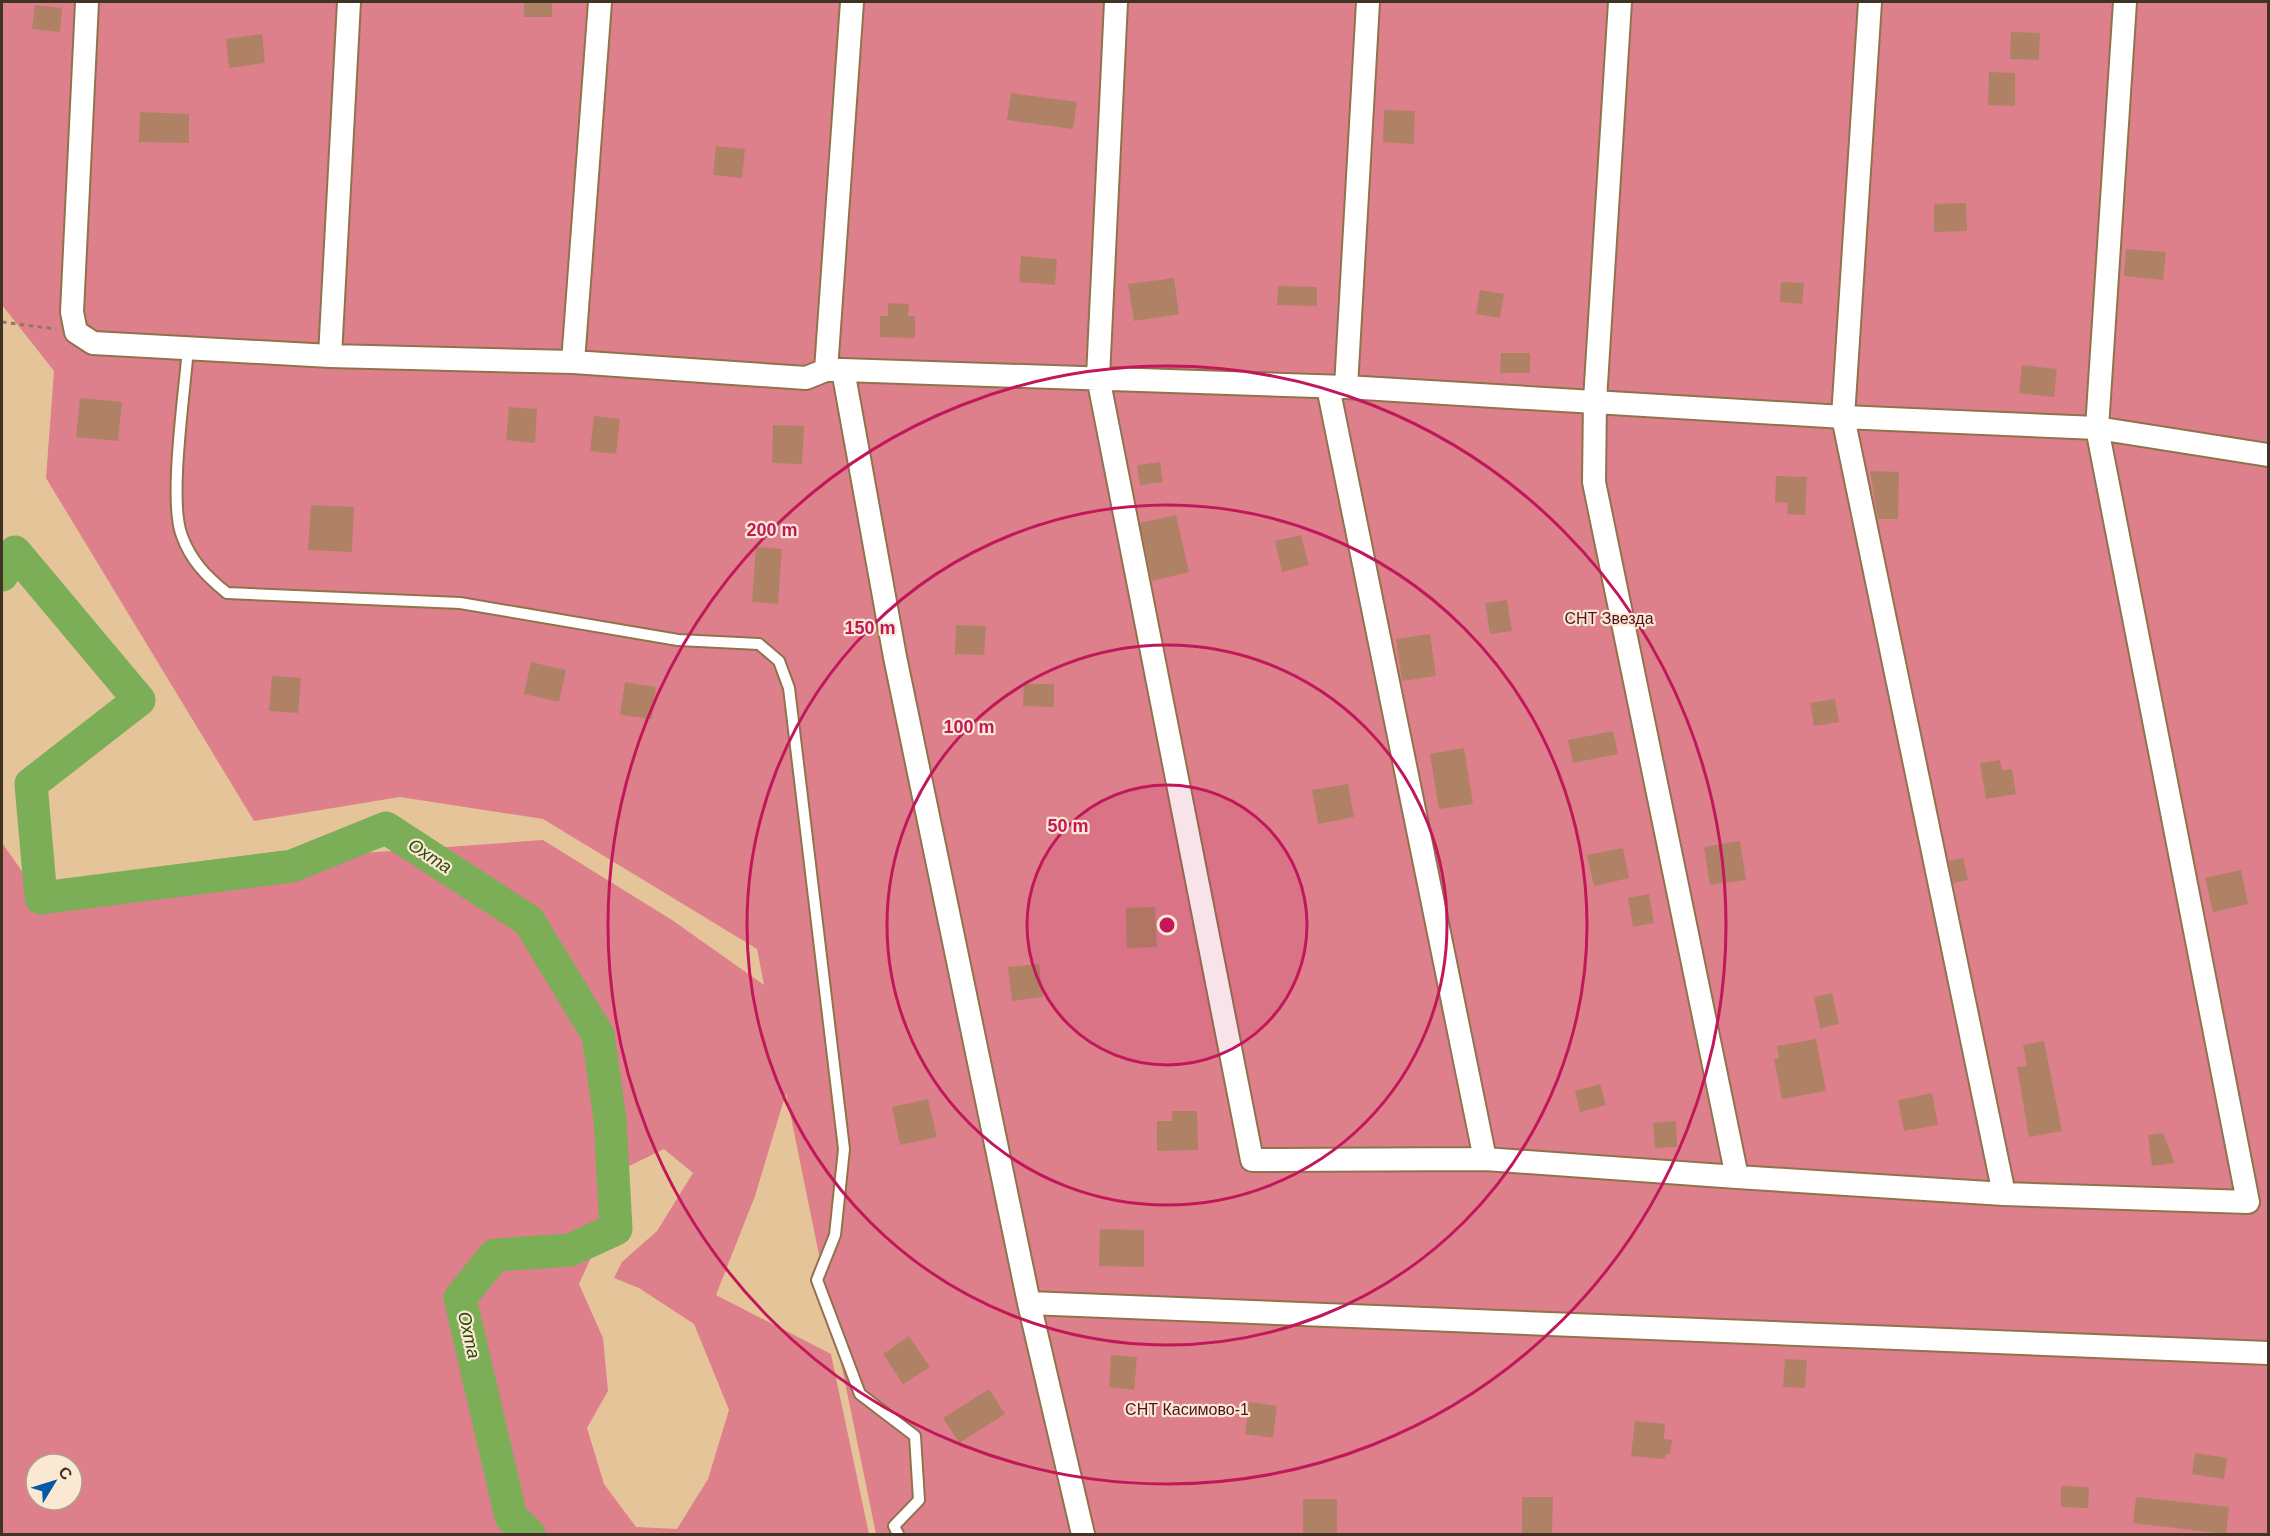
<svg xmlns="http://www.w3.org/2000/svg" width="2270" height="1536" font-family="Arial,sans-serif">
<rect width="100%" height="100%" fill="#e6c49a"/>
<path fill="#dd808b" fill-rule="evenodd" d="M2 2H2268V1534H876L786 1093 755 1196 716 1295 831 1354 869 1534H2V843L41 898 105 902 252 861 543 840 672 920 764 985 757 949 543 819 400 797 254 821 46 478 54 371 2 305ZM664 1149 693 1173 657 1231 622 1262 614 1278 639 1288 694 1324 729 1410 708 1479 677 1529 636 1527 604 1484 587 1428 608 1391 603 1338 579 1284 599 1240 627 1217 621 1170ZM36 1464H72V1500H36Z"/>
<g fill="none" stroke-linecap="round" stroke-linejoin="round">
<path stroke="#7cad57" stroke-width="33" d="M2 575 15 552 139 700 31 784 41 898 292 866 386 828 529 921 598 1035 610 1120 616 1229 570 1250 495 1255 460 1298 511 1517 529 1534"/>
</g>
<path fill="#af8266" d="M524 2H552V17H524Z
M35 5 62 8 60 32 32 29Z
M2011 32 2040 33 2039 60 2010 59Z
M262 34 265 63 229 68 226 39Z
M1989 72 2015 73V106L1988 105Z
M1011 93 1077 102 1073 129 1007 120Z
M1384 110 1415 111 1414 144 1383 142Z
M140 112 189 114V143L139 142Z
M716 146 745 149 742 178 713 175Z
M1966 203 1967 231 1934 232V204Z
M2126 249 2166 252 2163 280 2124 276Z
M1021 256 1057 259 1055 285 1019 282Z
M1174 278 1179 314 1134 321 1128 284Z
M1781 282 1804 283 1802 304 1780 302Z
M1278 286 1317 287V306L1277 305Z
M1480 290 1504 294 1500 318 1476 314Z
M888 303 909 304 908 316H915V338L880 337V316H888Z
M1501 353H1530V373H1500Z
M2022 365 2057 369 2054 397 2019 393Z
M80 398 122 402 118 441 76 437Z
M509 407 537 409 535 443 506 440Z
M594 416 620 419 616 454 590 451Z
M773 425 804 426 802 464 772 463Z
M1160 462 1163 482 1140 485 1137 465Z
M1870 471 1899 472 1898 519H1878Z
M1776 476 1807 477 1805 515 1787 514 1788 503 1775 502Z
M311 505 354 507 352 552 308 550Z
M1176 515 1189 572 1152 581 1140 523Z
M1301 535 1309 565 1282 572 1275 541Z
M756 547 782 549 778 604 752 602Z
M1507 600 1512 631 1490 634 1485 603Z
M956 625 986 626 984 655 955 654Z
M1430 634 1436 676 1402 681 1396 639Z
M531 662 566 670 559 702 524 694Z
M272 676 301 678 298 713 269 711Z
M625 682 656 687 652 719 620 715Z
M1024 684H1054V707L1023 706Z
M1835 699 1839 722 1814 726 1810 703Z
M1613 731 1618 754 1573 763 1568 740Z
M1464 748 1473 804 1439 809 1430 754Z
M2000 760 2002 770 2012 769 2016 794 1986 799 1980 763Z
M1348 784 1354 817 1318 824 1312 790Z
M1740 841 1746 880 1710 885 1704 847Z
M1623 848 1629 878 1594 886 1587 855Z
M1963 858 1968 880 1953 883 1949 861Z
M2241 870 2248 904 2213 912 2205 878Z
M1649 894 1654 923 1633 927 1628 898Z
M1155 907 1157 947 1127 948 1126 908Z
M1039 964 1043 997 1012 1001 1008 967Z
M1832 993 1839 1024 1820 1028 1814 997Z
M1816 1039 1826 1091 1782 1099 1774 1059 1779 1058 1777 1046Z
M2044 1041 2062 1131 2029 1137 2017 1067 2027 1066 2023 1045Z
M1600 1084 1606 1105 1580 1112 1575 1091Z
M1932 1093 1938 1125 1904 1131 1898 1100Z
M928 1099 937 1137 900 1145 892 1107Z
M1172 1111H1197L1198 1150 1157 1151V1121H1172Z
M1676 1121 1677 1147 1655 1148 1653 1123Z
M2163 1133 2175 1163 2152 1166 2148 1135Z
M1100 1229 1144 1230V1267L1099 1266Z
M909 1336 930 1367 903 1384 883 1354Z
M1111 1355 1137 1357 1134 1390 1109 1387Z
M1785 1359 1807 1360 1805 1388 1783 1387Z
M989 1389 1005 1414 959 1443 943 1418Z
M1249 1402 1277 1406 1273 1438 1245 1434Z
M1635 1421 1665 1424 1664 1439 1672 1440 1670 1454H1666L1665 1459 1631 1456Z
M2195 1453 2227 1458 2224 1479 2192 1474Z
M2061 1486 2089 1487 2088 1508 2061 1507Z
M1522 1497H1553L1552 1534H1522Z
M2136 1497 2229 1507 2226 1534 2133 1523Z
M1303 1499H1337V1534L1303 1533Z"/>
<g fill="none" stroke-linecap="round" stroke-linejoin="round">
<g stroke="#91724a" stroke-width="14">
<path id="service" d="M188 348C185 390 168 502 182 536 191 561 207 577 227 593L460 603 678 640 759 644 779 661 789 688 844 1149 835 1235 817 1280 860 1394 915 1436 919 1500 894 1526 898 1534"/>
</g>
<g stroke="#91724a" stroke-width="26">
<path id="minor" d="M87 2 72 312 76 332 93 343 330 356 573 362 806 378 826 370H843L1346 387 1843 417 2097 428 2268 455
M1116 2 1098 377 1252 1160 1485 1159 1328 387
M1620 2 1595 400 1594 482 1737 1177 2004 1194 1843 417 1870 2
M330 356 349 2
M573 362 600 2
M826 370 852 2
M843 370 895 657 1029 1303 2268 1353
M1346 387 1368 2
M1485 1159 1737 1177
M2004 1194 2248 1202 2097 428 2125 2
M1029 1303 1083 1534"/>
</g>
<path stroke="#90795c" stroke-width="3" stroke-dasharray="4.5 4.5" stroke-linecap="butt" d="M2 322 56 329"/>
<use href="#service" stroke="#fff" stroke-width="10"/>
<use href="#minor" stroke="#fff" stroke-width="22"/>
</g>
<circle cx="1167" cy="925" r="140" fill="#c2185b" fill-opacity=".12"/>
<g fill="none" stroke="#c2185b" stroke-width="3">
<circle cx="1167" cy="925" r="140"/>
<circle cx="1167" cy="925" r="280"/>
<circle cx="1167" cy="925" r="420"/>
<circle cx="1167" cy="925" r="559"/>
</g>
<g text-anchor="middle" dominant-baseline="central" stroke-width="4.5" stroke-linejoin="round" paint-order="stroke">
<g font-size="16" fill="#51111e" stroke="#fae8d3">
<text x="1609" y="618">СНТ Звезда</text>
<text x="1187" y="1409">СНТ Касимово-1</text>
</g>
<g font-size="18" font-style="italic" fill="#284708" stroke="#fae8d3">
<text transform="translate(430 856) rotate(33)">Охта</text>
<text transform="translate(469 1335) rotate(77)">Охта</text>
</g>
</g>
<circle cx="1167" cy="925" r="9" fill="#c2185b" stroke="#fae8d3" stroke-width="3"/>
<g font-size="18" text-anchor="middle" font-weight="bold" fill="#c2185b" stroke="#fae8d3" stroke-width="4.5" stroke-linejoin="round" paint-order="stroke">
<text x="772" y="536">200 m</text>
<text x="870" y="634">150 m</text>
<text x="969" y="733">100 m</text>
<text x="1068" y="832">50 m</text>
</g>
<rect width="2270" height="1536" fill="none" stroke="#403322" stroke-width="6"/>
<g transform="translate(54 1482) rotate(52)"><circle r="28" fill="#fae8d3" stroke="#b0a08c" stroke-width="1.5"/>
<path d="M0-4.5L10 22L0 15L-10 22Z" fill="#005aa7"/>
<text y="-9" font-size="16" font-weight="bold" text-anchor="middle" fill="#403322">С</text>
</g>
</svg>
